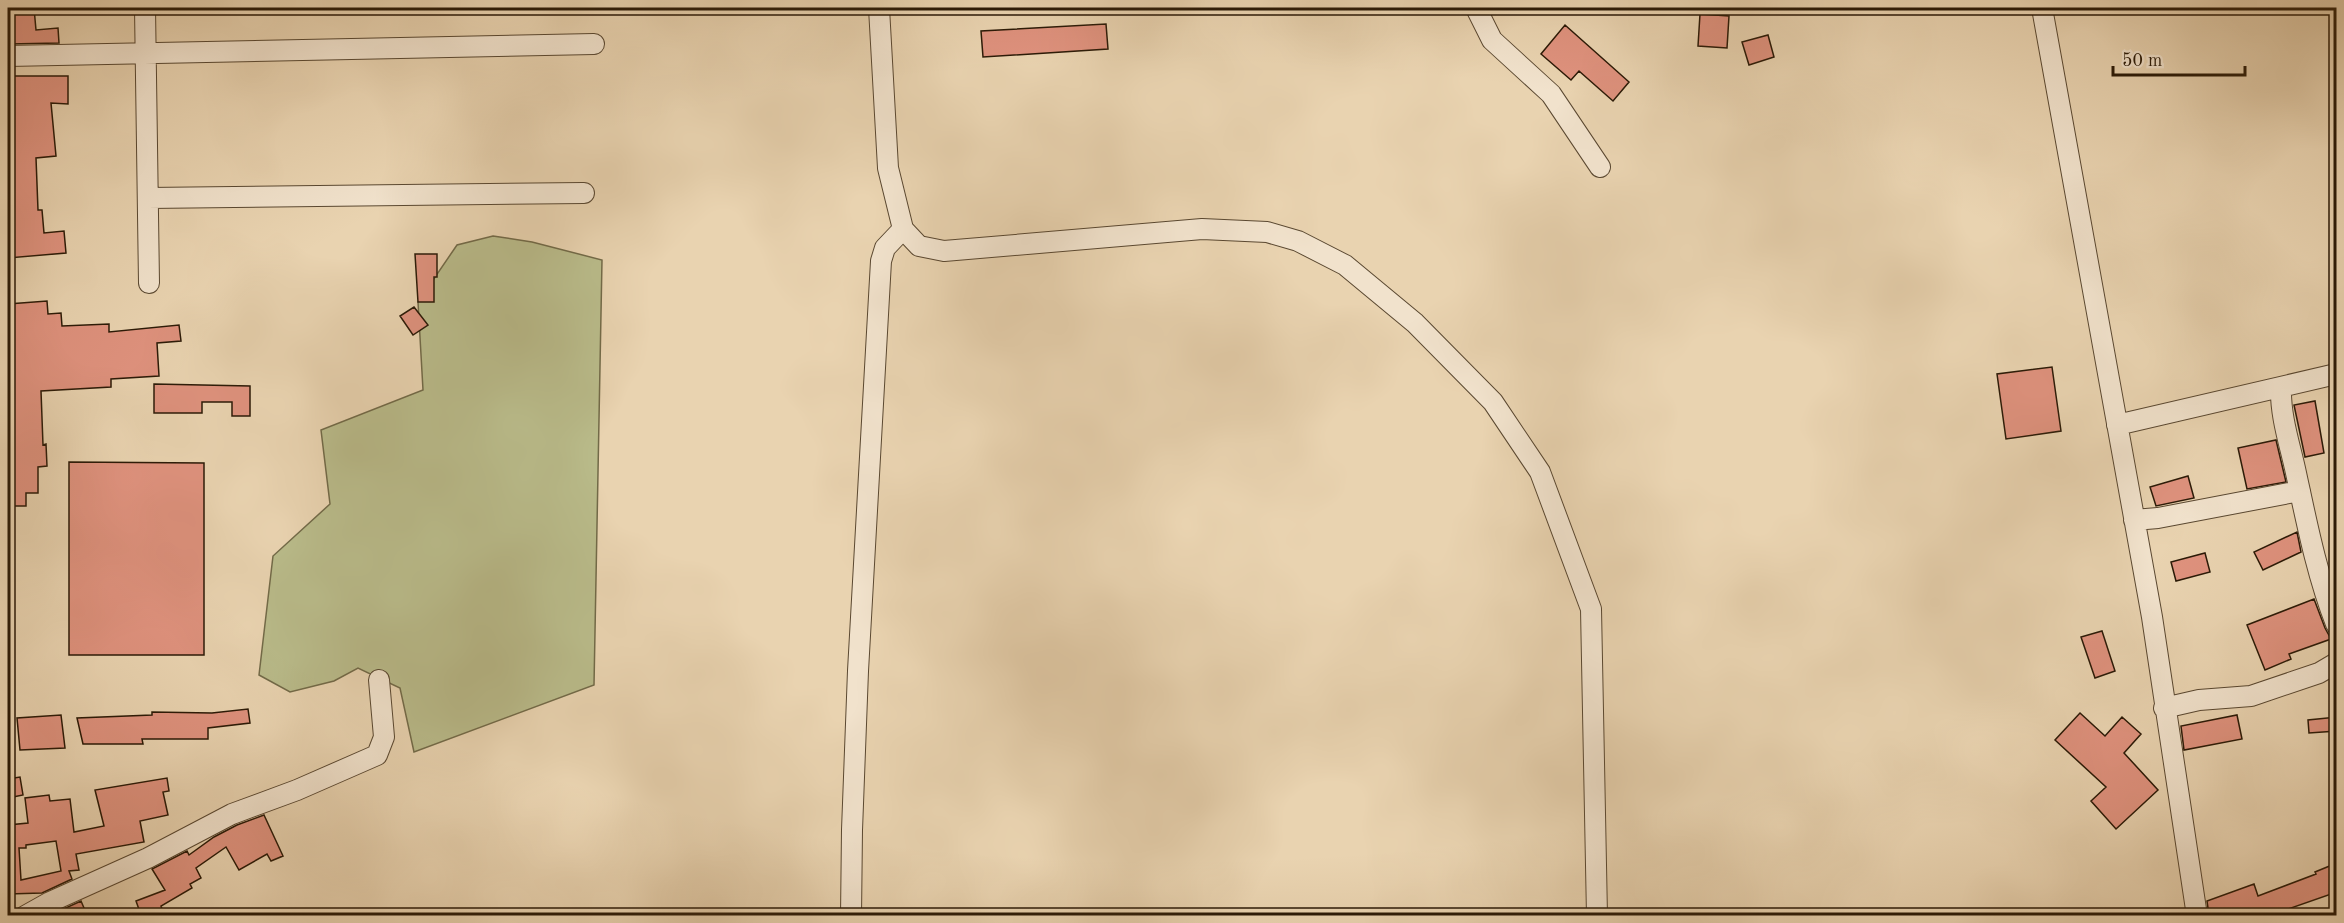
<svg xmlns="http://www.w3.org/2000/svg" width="2344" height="923" font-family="'Old Standard TT',serif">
<rect width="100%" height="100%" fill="#e9d3b0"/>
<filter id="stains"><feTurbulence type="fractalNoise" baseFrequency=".00333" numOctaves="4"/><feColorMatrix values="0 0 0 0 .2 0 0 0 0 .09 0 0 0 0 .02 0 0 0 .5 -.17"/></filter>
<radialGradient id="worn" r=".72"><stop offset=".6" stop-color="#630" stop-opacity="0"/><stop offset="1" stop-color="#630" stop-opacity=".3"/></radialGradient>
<path fill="#b9bb8a" stroke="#726a48" stroke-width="1.5" d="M493 236 532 242 602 260 594 685 414 752 400 688 358 668 334 681 290 692 259 675 273 556 330 504 321 430 423 390 418 302 457 245Z"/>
<path fill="#df927e" stroke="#2b1a07" stroke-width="1.5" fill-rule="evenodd" d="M8 8H34L36 30 58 28 59 43 8 44Z
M1700 14 1729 16 1727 48 1698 46Z
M1106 24 1108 49 983 57 981 31Z
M1565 25 1629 82 1613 101 1579 71 1571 80 1541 54Z
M1768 35 1774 57 1749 65 1742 42Z
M8 76H68V104L51 103 56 156 36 158 38 210H42L44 233 64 231 66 253 8 258Z
M415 254H437V277H434V302H418Z
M47 301 48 314 61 313 62 326 109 324V332L179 325 181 341 157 343 159 376 111 379V387L41 391 43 445 46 444 47 466 38 467V493H26V506H8V304Z
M414 307 428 325 413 335 400 316Z
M2052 367 2061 431 2006 439 1997 374Z
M154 384 250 386V416H232V402H202V413H154Z
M2315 401 2324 453 2305 457 2294 405Z
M2276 440 2286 482 2247 489 2238 448Z
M69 462 204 463V655H69Z
M2188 476 2194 498 2156 506 2150 487Z
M2297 532 2301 552 2263 570 2254 552Z
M2205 553 2210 572 2176 581 2171 562Z
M2314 599 2325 628 2331 639 2289 654 2291 659 2265 670 2247 625Z
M2102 631 2115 671 2095 678 2081 637Z
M248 709 250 723 208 728V739H142L143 744H83L77 718 152 715V712L212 713Z
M2080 713 2105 736 2122 717 2141 734 2124 753 2158 790 2116 829 2091 801 2106 787 2055 740Z
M61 715 65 748 20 750 17 718Z
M2237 715 2242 739 2184 750 2181 726Z
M2337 717V731L2309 733 2308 720Z
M20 777 23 795 8 798V779Z
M167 778 169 791 163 792 168 815 140 821 144 842 76 854 79 870 69 871 72 879 42 893 8 894V825L28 823 25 798 49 795 50 801 70 799 74 832 104 826 95 790ZM56 841 61 871 21 880 19 848H26V845Z
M264 815 283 856 271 861 267 854 239 870 226 847 196 868 201 878 190 884 192 888 161 906 162 909 141 915 136 901 165 890 152 869 187 851 189 855 214 837 237 825Z
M2332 865 2337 875V892L2271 915H2209L2207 901 2254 884 2258 896 2316 874 2315 872Z
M81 901 87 915H61L59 911Z"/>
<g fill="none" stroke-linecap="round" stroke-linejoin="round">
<g stroke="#5a4831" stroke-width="22">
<path id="minor" d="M145 8 149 283
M879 8 888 168 903 229 919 246 944 251 1202 229 1267 232 1298 241 1345 265 1415 323 1493 402 1540 472 1591 609 1597 916
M1476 8 1492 40 1551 94 1600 167
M2042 8 2152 617 2197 916
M8 56 594 44
M148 198 584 193
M2281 387C2280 416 2290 445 2296 473 2307 524 2317 575 2336 624
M2117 425 2336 374
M2134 520 2158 518 2300 491
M2164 708 2199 700 2251 696 2319 673 2336 663
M25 916 50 902 148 858 232 814 297 790 377 755 384 737 379 680
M851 916 852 830 858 671 881 261 885 248 903 229"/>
</g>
<use href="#minor" stroke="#f1e2cc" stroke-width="20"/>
</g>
<rect width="2344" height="923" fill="none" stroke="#e9d3b0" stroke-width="30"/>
<rect x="9" y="9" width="2326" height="905" fill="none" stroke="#2b1a07" stroke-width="3"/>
<rect x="15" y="15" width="2314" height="893" fill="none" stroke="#2b1a07" stroke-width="1.5"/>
<path d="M2113 66v9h132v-9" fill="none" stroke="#2b1a07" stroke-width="3"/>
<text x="2122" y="66" font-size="18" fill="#2b1a07" stroke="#f1e2cc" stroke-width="4.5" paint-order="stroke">50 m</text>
<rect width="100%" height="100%" filter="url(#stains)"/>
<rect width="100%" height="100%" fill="url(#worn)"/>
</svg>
